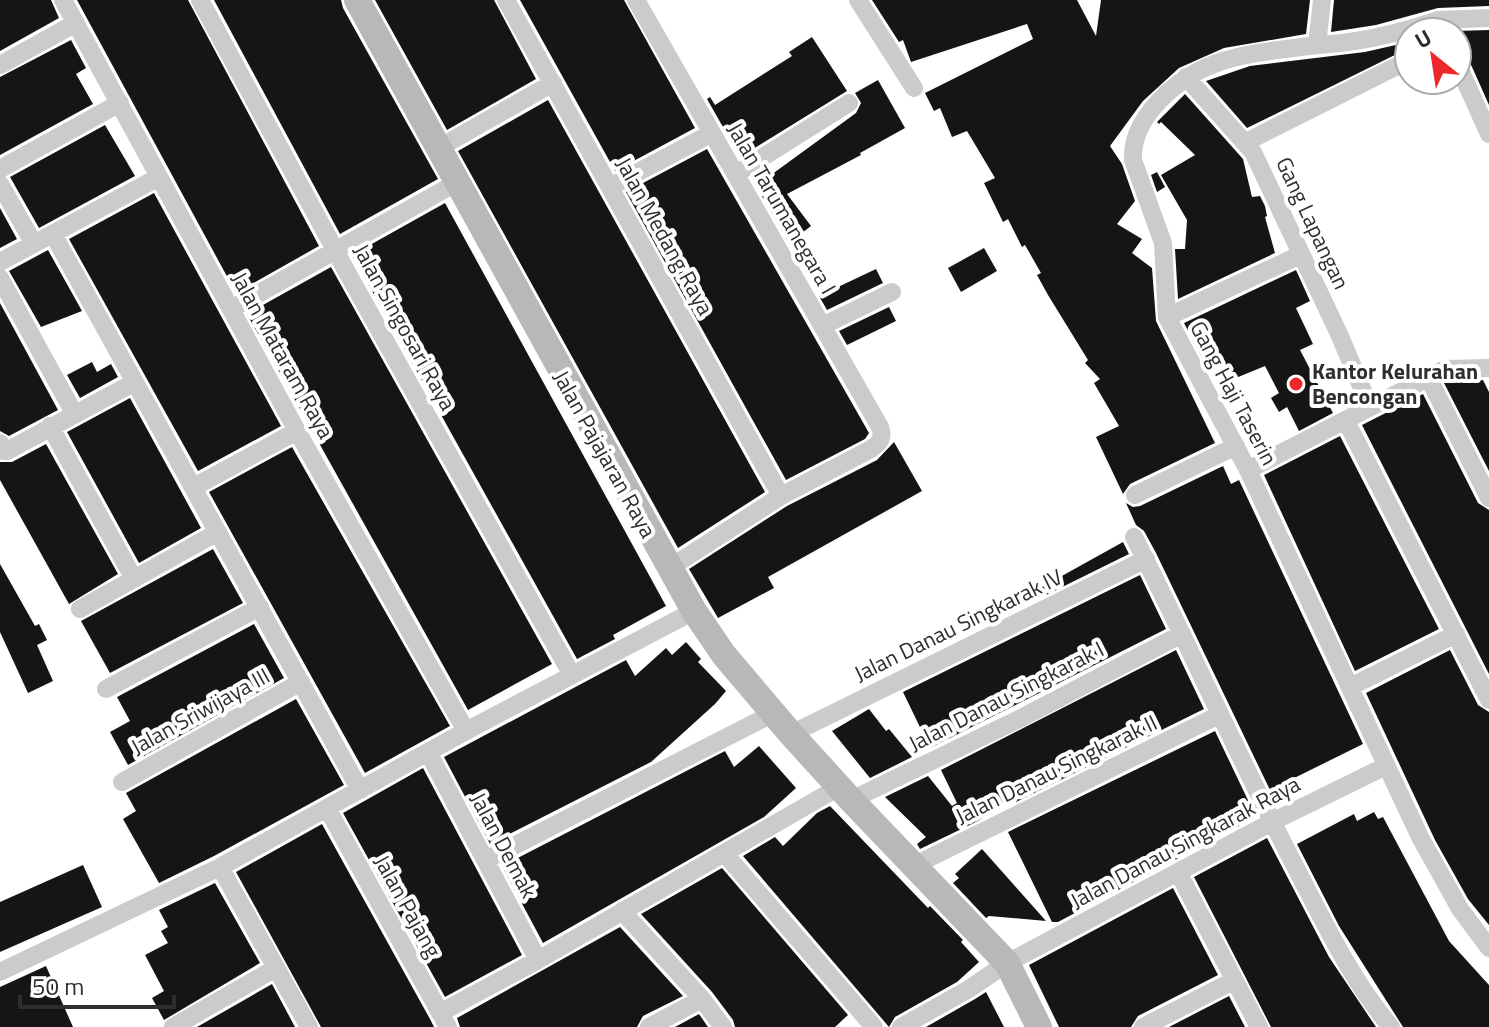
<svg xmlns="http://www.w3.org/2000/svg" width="1489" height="1027" font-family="'Titillium Web',sans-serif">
<rect width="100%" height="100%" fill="#fff"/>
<path fill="#151515" d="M0 0H51L59 18 0 51Z
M77 0H188L319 246 236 293Z
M214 0H341L343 8 438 179 340 234Z
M375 0H494L536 79 447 130Z
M520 0H624L695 128 615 171Z
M872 0H1077L1096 36 1101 0H1310L1306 34 1224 48 1179 68 1143 101 1110 146 1122 164 1135 201 1117 224 1142 239 1132 253 1152 268 1156 321 1215 443 1130 484 1123 494 1096 437 1119 426 1094 383 1100 379 1085 363 1088 360 1048 295 1037 275 1041 273 1025 245 1022 247 1008 219 1003 222 984 183 995 178 967 131 952 137 940 108 934 111 925 93 1033 39 1027 24 911 62 903 40 899 42Z
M1334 0H1489V6L1438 8 1376 25 1331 32Z
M1489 30V105L1468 58 1461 32 1455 31Z
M812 37 847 91 740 157 707 99 710 97 715 105 792 56 789 52Z
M71 40 86 68 76 74 93 104 0 155V77Z
M1409 42V48L1247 128 1206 81 1250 66 1365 52Z
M878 80 905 128 860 153 861 155 787 194 811 226 789 243 756 186 856 113 861 103 855 93Z
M1185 94 1243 159 1252 197 1260 196 1265 206 1267 216 1265 217 1275 253 1178 299 1175 249H1185L1187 220 1161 175 1195 155 1161 122 1159 124 1157 122Z
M548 100 765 492 678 548 458 151Z
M105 125 135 176 39 228 10 177Z
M707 149 869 433 865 439 786 480 626 192Z
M1157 172 1165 187 1157 192 1151 175Z
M154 193 281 426 198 471 69 239Z
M445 203 666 606 613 635 615 639 577 659 352 255Z
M0 208 17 239 0 248Z
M984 248 997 271 961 292 948 268Z
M48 250 82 311 41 327 9 271Z
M331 267 552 664 468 710 247 314Z
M876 269 883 283 827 310 819 296Z
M1296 270 1310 301 1296 308 1313 344 1300 350 1333 413 1299 431 1287 407 1279 412 1271 398 1279 393 1265 366 1226 382 1213 351 1202 357 1184 323Z
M0 303 58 410 9 436 0 431Z
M889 307 896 321 847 345 839 331Z
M92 362 97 372 111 364 118 377 80 398 67 375Z
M1483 380 1489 392V471L1444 383Z
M1423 394 1478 503 1489 510V674L1362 425Z
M130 398 201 528 139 563 67 432Z
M1340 436 1439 629 1355 671 1264 475Z
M894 442 922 491 768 577 774 588 718 618 689 569 787 506 877 460Z
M46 444 118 574 69 604 0 480V462H12Z
M292 447 450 726 365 773 209 492Z
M1223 466 1231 484 1239 480 1363 744 1270 790 1156 553 1144 531 1136 525 1126 503 1133 507 1140 506Z
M1123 542 1129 554 1046 595 1042 587Z
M213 549 243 603 110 673 81 621Z
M0 564 35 626 39 624 47 640 37 645 53 681 28 693 0 632Z
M1140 575 1166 629 930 748 903 692Z
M254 624 284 678 128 765 110 732 130 721 117 697Z
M686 642 701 659 698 662 726 691 715 704 651 762 490 844 444 757 626 660 635 676 666 648 672 655Z
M1176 650 1204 709 1016 802 1011 796 978 821 920 849 917 844 926 837 885 797 928 776 952 806 957 803 941 770Z
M1450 650 1478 705 1489 712V925L1468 899 1435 840 1366 693Z
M296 699 344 785 214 856 159 883 123 819 136 811 126 793Z
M869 709 886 731 889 729 912 757 870 778 832 731Z
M1215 731 1256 817 1058 922H1052L1008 832Z
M759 746 796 788 764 817 543 943 502 866 725 751 734 767Z
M423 768 522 955 445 997 343 813Z
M830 806 928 908 930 906 963 940 961 942 979 962 957 982 895 1017 889 1027 743 856 775 837 783 846 817 813Z
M1374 812 1378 819 1383 817 1449 941 1489 985V1027H1403L1339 926 1297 844 1354 814 1357 821Z
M322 824 430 1019 434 1027H321L236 872Z
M1267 838 1329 957 1376 1027H1271L1194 877Z
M982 849 1046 921 989 916 986 918 953 883 959 878 955 874Z
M83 865 102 907 0 952V902Z
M722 868 848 1015 835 1027H735L733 1020 712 992 641 914Z
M215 883 260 963 164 1020 152 998 164 991 145 955 168 943 161 931 168 927 159 910Z
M1173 888 1218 975 1138 1016 1131 1027H1059L1029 965Z
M620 927 683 996 643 1016 637 1027H460L457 1018Z
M46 966 73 1027H0V987Z
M272 984 295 1027H197Z
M986 992 1004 1027H926L975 999Z
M1229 996 1245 1027H1169Z
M699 1014 708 1027H675Z"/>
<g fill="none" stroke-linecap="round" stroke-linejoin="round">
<path stroke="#cbcbcb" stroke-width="18" d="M63 0 297 431 466 731
M200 0 348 274 572 675
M506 0 781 496
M636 0 880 427C884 438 880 443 871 449L781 496 668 569
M858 0 914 88
M1322 0 1317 45C1251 54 1198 54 1152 109 1140 124 1132 140 1133 160L1163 243 1167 317 1248 470 1420 837 1460 909 1489 948
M1438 20 1489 18
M1317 45C1360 43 1397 34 1438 20L1443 32
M1457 63 1489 134
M0 65 76 23
M1186 77 1253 152 1339 334 1370 407
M1246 142 1409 60
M437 149 553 83
M0 169 120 103
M736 174 849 103
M0 184 34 244
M610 187 712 133
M53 234 360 790
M0 262 159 177
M0 278 74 413
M231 309 456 183
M1167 317 1300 255
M822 326 892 292
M1428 377 1489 498
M1347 423 1489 700
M50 426 134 579
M0 443 4 451H7L135 382
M1248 470 1445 369 1489 368
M194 487 297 431
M1135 495 1236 446
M1134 537C1190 647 1240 761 1297 870 1325 924 1352 981 1391 1027
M80 609 218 532
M1350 687 1456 634
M106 689 260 607
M791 734 1146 559
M428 752 538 960
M122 782 301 682
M851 800 1021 718 1182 634
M327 808 448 1027
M725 854 874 1027
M486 860 774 713
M913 866 1219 715
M220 867 309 1027
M1178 872 1259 1027
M622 911 702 999 723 1027
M0 972 220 867 466 731 694 611
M440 1013 538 960 839 787
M173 1027 276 968
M649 1027 702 999
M901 1027 969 989 1007 963 1272 822 1386 766
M1143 1027 1233 981"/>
<path stroke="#b8b8b8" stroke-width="26" d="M357 0 694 611 724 655 791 734 851 800 1007 963 1039 1027"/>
</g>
<circle fill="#ed272a" stroke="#fff" stroke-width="3" cx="1296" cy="384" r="8"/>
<g text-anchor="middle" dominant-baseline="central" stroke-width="8" stroke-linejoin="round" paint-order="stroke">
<g font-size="22" fill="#2e2e2e" stroke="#fff">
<text transform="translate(782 208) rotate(60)">Jalan Tarumanegara I</text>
<text transform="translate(1313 223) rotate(65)">Gang Lapangan</text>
<text transform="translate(665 236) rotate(61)">Jalan Medang Raya</text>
<text transform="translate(405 327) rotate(61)">Jalan Singosari Raya</text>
<text transform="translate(283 355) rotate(61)">Jalan Mataram Raya</text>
<text transform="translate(1234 393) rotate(62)">Gang Haji Taserin</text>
<text transform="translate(605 454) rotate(61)">Jalan Pajajaran Raya</text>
<text transform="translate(958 625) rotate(-26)">Jalan Danau Singkarak IV</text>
<text transform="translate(1006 696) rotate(-27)">Jalan Danau Singkarak I</text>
<text transform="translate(200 711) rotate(-29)">Jalan Sriwijaya III</text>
<text transform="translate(1056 769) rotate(-26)">Jalan Danau Singkarak II</text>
<text transform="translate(1185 842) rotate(-28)">Jalan Danau Singkarak Raya</text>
<text transform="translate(504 845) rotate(62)">Jalan Demak</text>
<text transform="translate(408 906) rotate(61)">Jalan Pajang</text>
</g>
<g font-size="22" font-weight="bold" fill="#2e2e2e" stroke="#fff" text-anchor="start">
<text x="1312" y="371">Kantor Kelurahan<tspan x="1312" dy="25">Bencongan</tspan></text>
</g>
</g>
<g transform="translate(1433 56) rotate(330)"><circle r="38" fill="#ffffff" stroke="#ababab" stroke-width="2"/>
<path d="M0-6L14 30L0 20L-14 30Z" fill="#ed272a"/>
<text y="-12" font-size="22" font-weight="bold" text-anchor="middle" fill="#2e2e2e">U</text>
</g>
<path d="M20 995v12h154v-12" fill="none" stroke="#2e2e2e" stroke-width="4"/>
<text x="32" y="995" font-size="24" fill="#2e2e2e" stroke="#ffffff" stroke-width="6" paint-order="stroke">50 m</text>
</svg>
